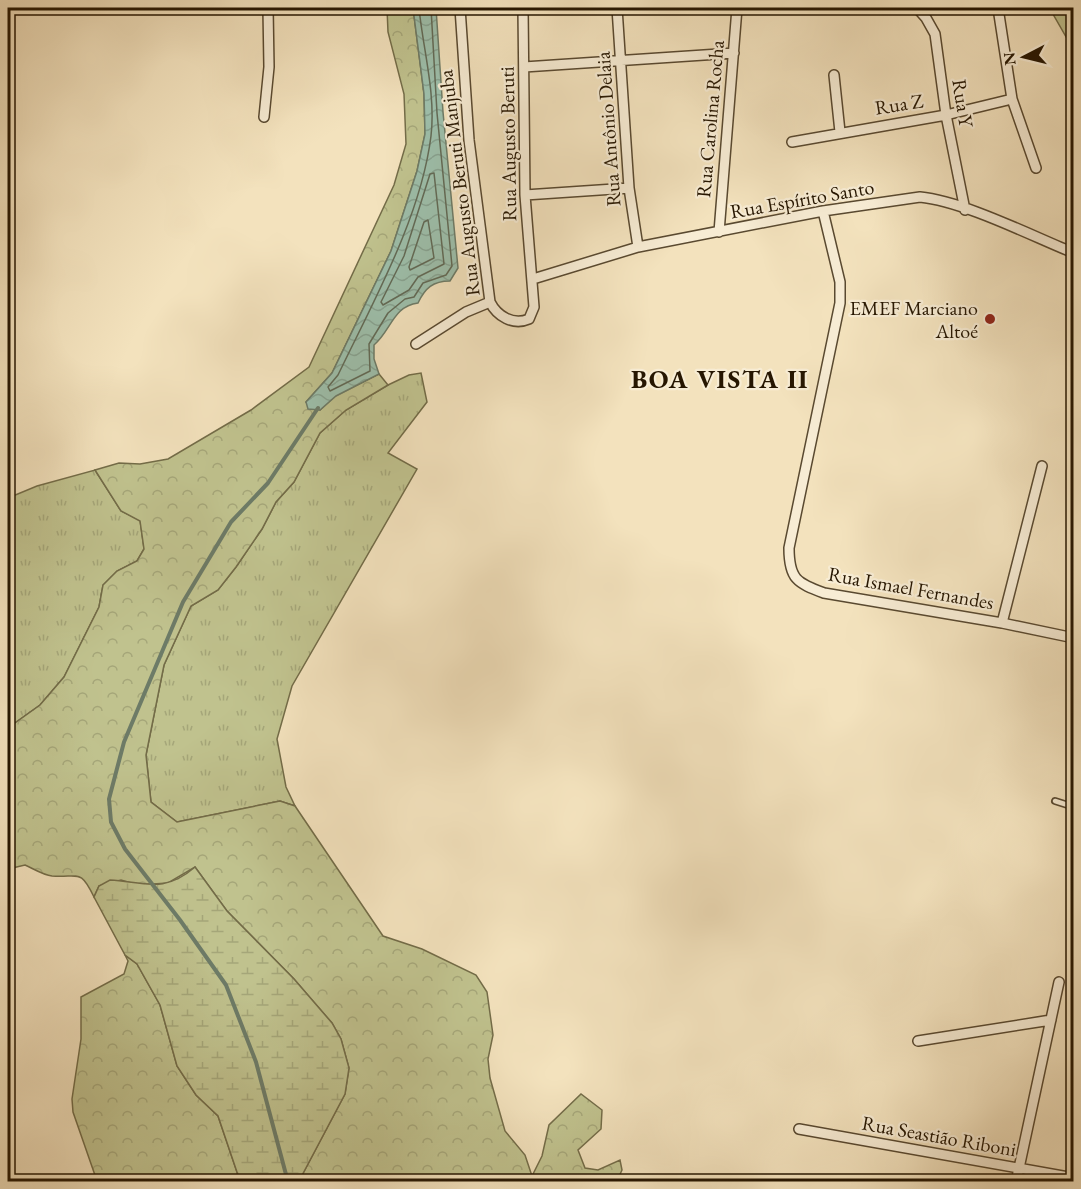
<svg xmlns="http://www.w3.org/2000/svg" width="1081" height="1189" font-family="'EB Garamond',serif">
<defs>
<pattern id="grass-tufts" width="24" height="20" patternUnits="userSpaceOnUse" patternTransform="scale(1.5)"><rect width="24" height="20" fill="#c0c28e"/><path d="M3 7l-1-3M5 7V3M7 7l1-3M15 17l-1-3M17 17v-4M19 17l1-3" fill="none" stroke="#a5a679"/></pattern>
<pattern id="forest-crowns" width="20" height="18" patternUnits="userSpaceOnUse" patternTransform="scale(1.5)"><rect width="20" height="18" fill="#c0c28e"/><path d="M2 6a3 3 0 1 1 6 0M12 15a3 3 0 1 1 6 0" fill="none" stroke="#a5a679"/></pattern>
<pattern id="wetland-marsh" width="20" height="14" patternUnits="userSpaceOnUse" patternTransform="scale(1.5)"><rect width="20" height="14" fill="#c0c28e"/><path d="M1 5h8M5 5V1M11 12h8M15 12V8" fill="none" stroke="#a5a679"/></pattern>
<pattern id="water-waves" width="16" height="10" patternUnits="userSpaceOnUse" patternTransform="scale(1.5)"><rect width="16" height="10" fill="#9dbfab"/><path d="M0 5q4-4 8 0t8 0" fill="none" stroke="#87a391"/></pattern>
</defs>
<rect width="100%" height="100%" fill="#f3e2bd"/>
<filter id="stains"><feTurbulence type="fractalNoise" baseFrequency=".00333" numOctaves="4"/><feColorMatrix values="0 0 0 0 .2 0 0 0 0 .09 0 0 0 0 .02 0 0 0 .5 -.17"/></filter>
<radialGradient id="worn" r=".72"><stop offset=".6" stop-color="#630" stop-opacity="0"/><stop offset="1" stop-color="#630" stop-opacity=".3"/></radialGradient>
<path fill="url(#grass-tufts)" stroke="#736c48" stroke-width="1.5" d="M421 373 427 402 388 453 417 469 292 686 277 739 286 787 295 806 280 801 177 822 151 802 146 755 164 665 191 606 218 590 236 567 262 529 276 502 294 482 320 433 346 410 388 385 409 375Z
M95 470 121 511 140 520 144 549 137 561 117 571 103 585 99 607 64 677 40 705 8 728V498L37 486Z"/>
<path fill="url(#forest-crowns)" stroke="#736c48" stroke-width="1.5" d="M387 8H413L424 94 425 134 417 171 391 251 332 373 306 402 320 410 335 396 379 374 388 385 346 410 320 433 294 482 276 502 262 529 236 567 218 590 191 606 164 665 146 755 151 802 177 822 280 801 295 806 383 936 422 949 476 975 487 992 493 1035 488 1059 490 1078 505 1131 525 1155 532 1176 542 1156 549 1125 581 1094 602 1110 601 1129 578 1150 585 1168 598 1170 620 1160 622 1170 617 1181H299L345 1094 349 1068 341 1039 332 1023 294 979 227 911 195 867 168 883 138 885 121 880 99 886 94 897C80 868 79 878 52 876 43 875 34 869 25 865L8 869V728L40 705 64 677 99 607 103 585 117 571 137 561 144 549 140 521 121 511 95 470 119 463 140 464 168 459 251 410 309 367 394 185 406 144 404 94 388 32Z
M1046 8H1073V49L1050 9Z
M125 955 137 964 160 1005 177 1066 196 1095 218 1116 240 1181H97L73 1112 72 1099 81 1039V997L124 974 128 961Z"/>
<path fill="url(#wetland-marsh)" stroke="#736c48" stroke-width="1.5" d="M195 867 227 911 294 979 332 1023 341 1039 349 1068 345 1094 299 1181H240L218 1116 196 1095 177 1066 160 1005 137 964 125 955 94 897 99 886 110 880C144 882 164 894 195 867Z"/>
<path fill="url(#water-waves)" stroke="#6d7b67" stroke-width="1.5" d="M413 8H436L443 112 458 268 450 281C433 281 425 288 418 303 393 306 391 331 374 345V359L379 374 336 396 320 410 308 409 306 402 332 373 391 251 417 171 425 134 424 94Z"/>
<g fill="none" stroke-linecap="round" stroke-linejoin="round">
<path stroke="#626a56" stroke-width="1.5" d="M419 8C423 49 436 94 431 136 421 217 373 302 338 375L328 387 330 391 370 371 369 344 388 313 405 299 414 297 423 283 446 275 452 266 437 113 431 8
M434 173 444 264 418 277 409 290 383 305 381 302 404 256 430 174Z
M428 220 434 258 410 270 409 267 424 222Z"/>
<path stroke="#6d7b67" stroke-width="4" d="M288 1182 256 1062 226 985 180 920 125 849 111 822 109 799 124 742 183 602 231 522 268 483 318 408"/>
<g stroke="#594930" stroke-width="8">
<path id="service" d="M1055 801 1074 807"/>
</g>
<g stroke="#594930" stroke-width="12">
<path id="minor" d="M460 8 469 140 490 302C497 316 513 326 529 319L534 307 525 195 523 8
M617 8 629 188 638 247
M917 8 926 18 935 34 946 115 965 210
M998 8 1012 99 1036 168
M524 67 734 53
M834 75 840 132
M264 117 269 67 268 8
M792 142 946 115 1012 99
M525 195 629 188
M823 211 840 282V303L789 548C789 579 797 583 824 593L1002 623 1074 638
M719 232 737 8
M533 279 638 247 823 211 920 197C963 201 1032 236 1074 253
M416 344 466 312 490 302
M1002 623 1042 466
M918 1041 1051 1020
M799 1129 1074 1178
M1016 1182 1059 982"/>
</g>
<use href="#service" stroke="#f7ecd4" stroke-width="4.5"/>
<use href="#minor" stroke="#f7ecd4" stroke-width="9"/>
</g>
<circle fill="#8f2418" stroke="#f7ecd4" stroke-width="2" cx="990" cy="319" r="6"/>
<g text-anchor="middle" dominant-baseline="central" stroke-width="4.5" stroke-linejoin="round" paint-order="stroke">
<g font-size="20" fill="#261601" stroke="#f7ecd4">
<text transform="translate(963 103) rotate(81)">Rua Y</text>
<text transform="translate(899 104) rotate(-9)">Rua Z</text>
<text transform="translate(710 119) rotate(-85)">Rua Carolina Rocha</text>
<text transform="translate(608 129) rotate(-94)">Rua Antônio Delaia</text>
<text transform="translate(508 144) rotate(-91)">Rua Augusto Beruti</text>
<text transform="translate(459 183) rotate(-97)">Rua Augusto Beruti Manjuba</text>
<text transform="translate(802 199) rotate(-10)">Rua Espírito Santo</text>
<text transform="translate(911 588) rotate(10)">Rua Ismael Fernandes</text>
<text transform="translate(939 1136) rotate(10)">Rua Seastião Riboni</text>
</g>
<g font-size="20" fill="#261601" stroke="#f7ecd4" text-anchor="end">
<text x="978" y="308">EMEF Marciano<tspan x="978" dy="23">Altoé</tspan></text>
</g>
<g font-size="26" font-weight="bold" letter-spacing="1.5" fill="#261601" stroke="#f7ecd4">
<text x="720" y="379">BOA VISTA II</text>
</g>
</g>
<rect width="1081" height="1189" fill="none" stroke="#f3e2bd" stroke-width="30"/>
<rect x="9" y="9" width="1063" height="1171" fill="none" stroke="#261601" stroke-width="3"/>
<rect x="15" y="15" width="1051" height="1159" fill="none" stroke="#261601" stroke-width="1.5"/>
<g transform="translate(1024 57) rotate(263)" stroke="#f7ecd4" stroke-width="4.5" paint-order="stroke">
<path d="M0-4.5L10 22L0 15L-10 22Z" fill="#261601"/>
<text y="-9" font-size="16" font-weight="bold" text-anchor="middle" fill="#261601">N</text>
</g>
<rect width="100%" height="100%" filter="url(#stains)"/>
<rect width="100%" height="100%" fill="url(#worn)"/>
</svg>
